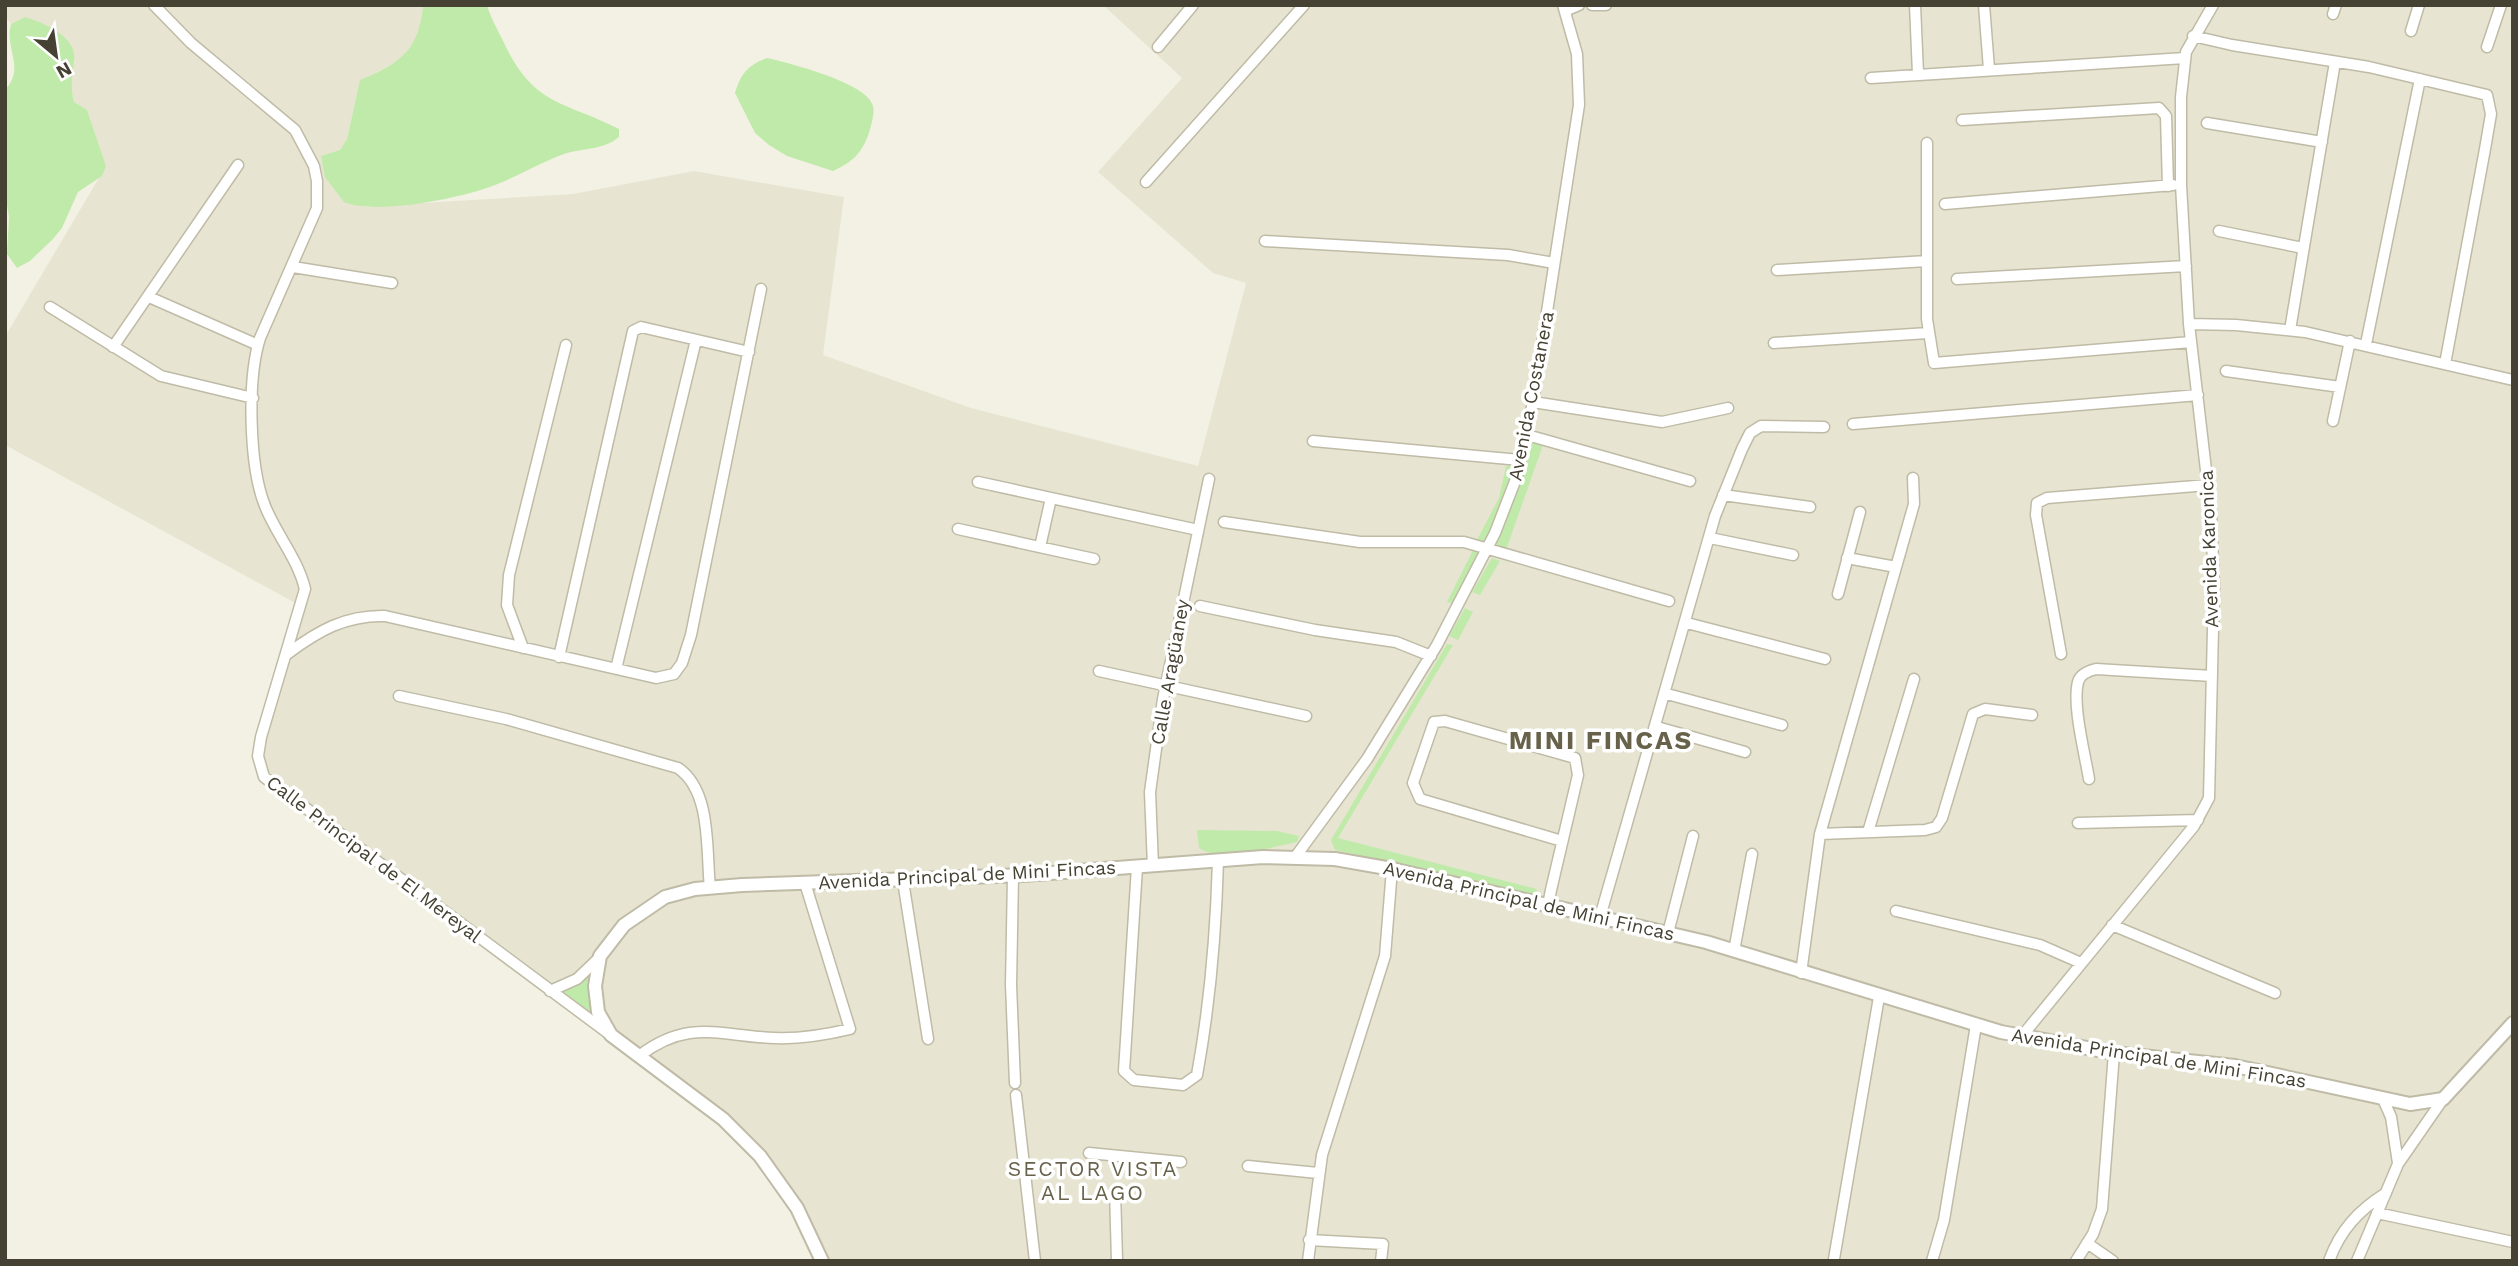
<svg xmlns="http://www.w3.org/2000/svg" width="2518" height="1266" font-family="'Work Sans',sans-serif">
<rect width="100%" height="100%" fill="#f3f1e4"/>
<path fill="#e7e5d2" d="M5 5H423L419 33 402 59 360 81 347 139 340 150 370 206 573 194 694 171 844 197 823 355 971 408 1198 466 1246 283 1213 273 1098 172 1182 78 1103 5H2513V1261H822L813 1238 737 1132 264 777 258 756 301 606 7 446 6 335 106 166 87 111 74 102 69 82 75 60 25 17 11 24 5 17Z"/>
<path fill="#c0eaaa" d="M423 5H487C491 19 499 32 505 45 535 107 565 101 619 129V137C604 150 582 148 564 154 542 162 522 174 500 183 469 197 376 216 344 202L325 177 321 156 340 150 347 139 360 80C399 64 419 51 423 5Z
M25 17C45 23 79 37 74 63 72 79 70 85 74 102L87 110 106 166 102 176 78 192 62 228 53 239 30 261 17 268 7 254 9 217 5 192V90C26 68 4 48 11 24Z
M767 58C789 63 868 83 873 106 875 113 871 126 869 133 862 153 853 162 833 171L787 156 769 145 755 133 735 93C741 73 748 65 767 58Z
M1532 440 1544 442 1505 553 1494 550Z
M1506 466H1513L1505 499 1486 543 1477 540 1499 498Z
M1474 548 1482 551 1455 604 1447 602Z
M1492 558 1500 561 1480 595 1472 592Z
M1465 608 1473 612 1458 640 1449 636Z
M1447 644 1453 645 1338 838 1537 889 1535 896 1335 850 1331 840Z
M1197 830 1277 831 1299 836 1297 842C1272 847 1220 863 1199 848Z
M600 956 595 986 611 1035 550 991 562 988Z"/>
<g fill="none" stroke-linecap="round" stroke-linejoin="round">
<g stroke="#bfbba6" stroke-width="13">
<path id="minor" d="M154 5 191 43 295 130 314 166 317 181V208L260 338C247 379 249 466 265 506 276 534 298 559 305 589L261 737 258 756 264 777 608 1033
M1592 5H1606
M1915 5 1918 74
M1984 5 1989 69
M1565 11 1579 5
M2333 14 2336 5
M2411 31 2419 5
M2193 36 2232 45 2369 67 2487 95 2491 114 2485 149 2445 364
M1158 47 1193 5
M2487 47 2501 5
M1871 78 2185 58
M1962 120 2159 108 2166 116 2168 186
M2207 123 2322 142
M1927 143V319L1934 363 2191 342
M1146 182 1304 5
M1945 204 2173 185
M2219 231 2303 248
M1265 241 1508 255 1554 263
M293 267 392 283
M1777 270 1927 261
M1957 279 2186 266
M149 297 258 345
M50 307 161 376 253 398
M2189 324 2236 325 2305 332 2513 380
M2290 330 2335 62
M1774 343 1928 333
M2366 344 2420 79
M113 347 238 165
M2226 371 2340 387
M1533 402 1662 422 1728 408
M2333 421 2350 341
M1853 424 2198 395
M1527 435 1690 481
M1313 441 1520 460
M978 482 1198 530
M1723 495 1810 507
M1224 522 1360 542H1464L1669 601
M958 529 1094 559
M1710 538 1793 555
M1040 547 1051 498
M1847 558 1896 567
M1838 594 1860 512
M1200 606 1315 630 1396 642 1431 656
M1687 623 1825 659
M523 648 507 605 509 575 566 345
M287 654C318 631 345 615 385 616L656 678 674 674 682 663 691 635 761 289
M2061 654 2036 515 2037 503 2047 498 2208 485
M559 657 633 331 641 327 749 352
M616 669 696 340
M1099 671 1306 716
M1667 694 1782 725
M399 696 506 719 678 768C712 791 706 851 710 888
M1657 727 1745 752
M2089 779C2085 754 2072 705 2078 682 2080 674 2088 671 2096 669L2212 676
M2078 823 2198 820
M1868 832 1914 679
M1820 834 1925 830 1936 827 1942 818 1973 714 1985 709 2032 715
M1296 856 1367 759 1437 645 1495 533 1517 476 1533 402 1579 105 1577 54 1563 5
M1153 866 1150 792 1163 699 1209 479
M1137 867 1124 1071 1134 1080 1183 1085 1197 1075C1210 1004 1216 933 1218 861
M1013 876 1011 985 1015 1083
M903 881 928 1039
M1548 905 1551 890 1578 775 1575 758 1445 721 1434 722 1413 783 1420 799 1562 841
M1896 911 2040 945 2081 963
M1600 917 1715 516 1742 449 1750 433 1761 426 1824 427
M2112 925 2275 993
M1668 933 1693 836
M1734 951 1752 854
M1801 973 1820 834 1914 504 1913 478
M550 991 577 979 600 957
M2022 1036 2194 826 2209 798 2214 587 2211 513 2189 324 2181 185V97L2186 52 2213 5
M639 1056C689 1018 719 1036 775 1038 801 1039 825 1035 850 1029L805 883
M1016 1095 1035 1261
M2383 1099 2391 1117 2398 1163
M1089 1153 1181 1162
M1248 1166 1318 1173
M1115 1190 1117 1261
M2377 1213 2513 1242
M1309 1240 1383 1244 1381 1261
M2087 1243 2113 1261
M1834 1259 1879 997
M1308 1261 1322 1155 1385 956 1392 869
M1932 1261 1944 1220 1976 1025
M2076 1261 2093 1234 2102 1209 2114 1053
M2329 1261C2340 1230 2359 1210 2386 1193
M2357 1261 2398 1164 2443 1099"/>
</g>
<g stroke="#bfbba6" stroke-width="16">
<path id="tertiary" d="M822 1261 797 1208 760 1156 723 1119 611 1035 598 1012 595 986 600 956 624 925 665 897 695 889 742 885 1024 875 1263 857 1335 859 1392 869 1706 942 2001 1032 2114 1053 2235 1066 2410 1104 2443 1099 2513 1023"/>
</g>
<use href="#minor" stroke="#fff" stroke-width="10"/>
<use href="#tertiary" stroke="#fff" stroke-width="12"/>
</g>
<g text-anchor="middle" dominant-baseline="central" stroke-width="7" stroke-linejoin="round" paint-order="stroke">
<g font-size="19" fill="#454233" stroke="#fff">
<text transform="translate(1531 396) rotate(-79)">Avenida Costanera</text>
<text transform="translate(2209 549) rotate(-92)">Avenida Karonica</text>
<text transform="translate(1170 672) rotate(-80)">Calle Aragüaney</text>
<text transform="translate(374 859) rotate(37)">Calle Principal de El Mereyal</text>
<text transform="translate(967 875) rotate(-3)">Avenida Principal de Mini Fincas</text>
<text transform="translate(1529 901) rotate(13)">Avenida Principal de Mini Fincas</text>
<text transform="translate(2159 1058) rotate(9)">Avenida Principal de Mini Fincas</text>
</g>
<g font-size="21" letter-spacing="2" fill="#68624a" stroke="#fff">
<text x="1093" y="1168">SECTOR VISTA<tspan x="1093" dy="24">AL LAGO</tspan></text>
</g>
<g font-size="26" font-weight="bold" letter-spacing="2" fill="#68624a" stroke="#fff">
<text x="1601" y="740">MINI FINCAS</text>
</g>
</g>
<rect width="2518" height="1266" fill="none" stroke="#454233" stroke-width="14"/>
<g transform="translate(56 56) rotate(151)" stroke="#ffffff" stroke-width="5" paint-order="stroke">
<path d="M0-5L12 26L0 18L-12 26Z" fill="#454233"/>
<text y="-10" font-size="19" font-weight="bold" text-anchor="middle" fill="#454233">N</text>
</g>
</svg>
